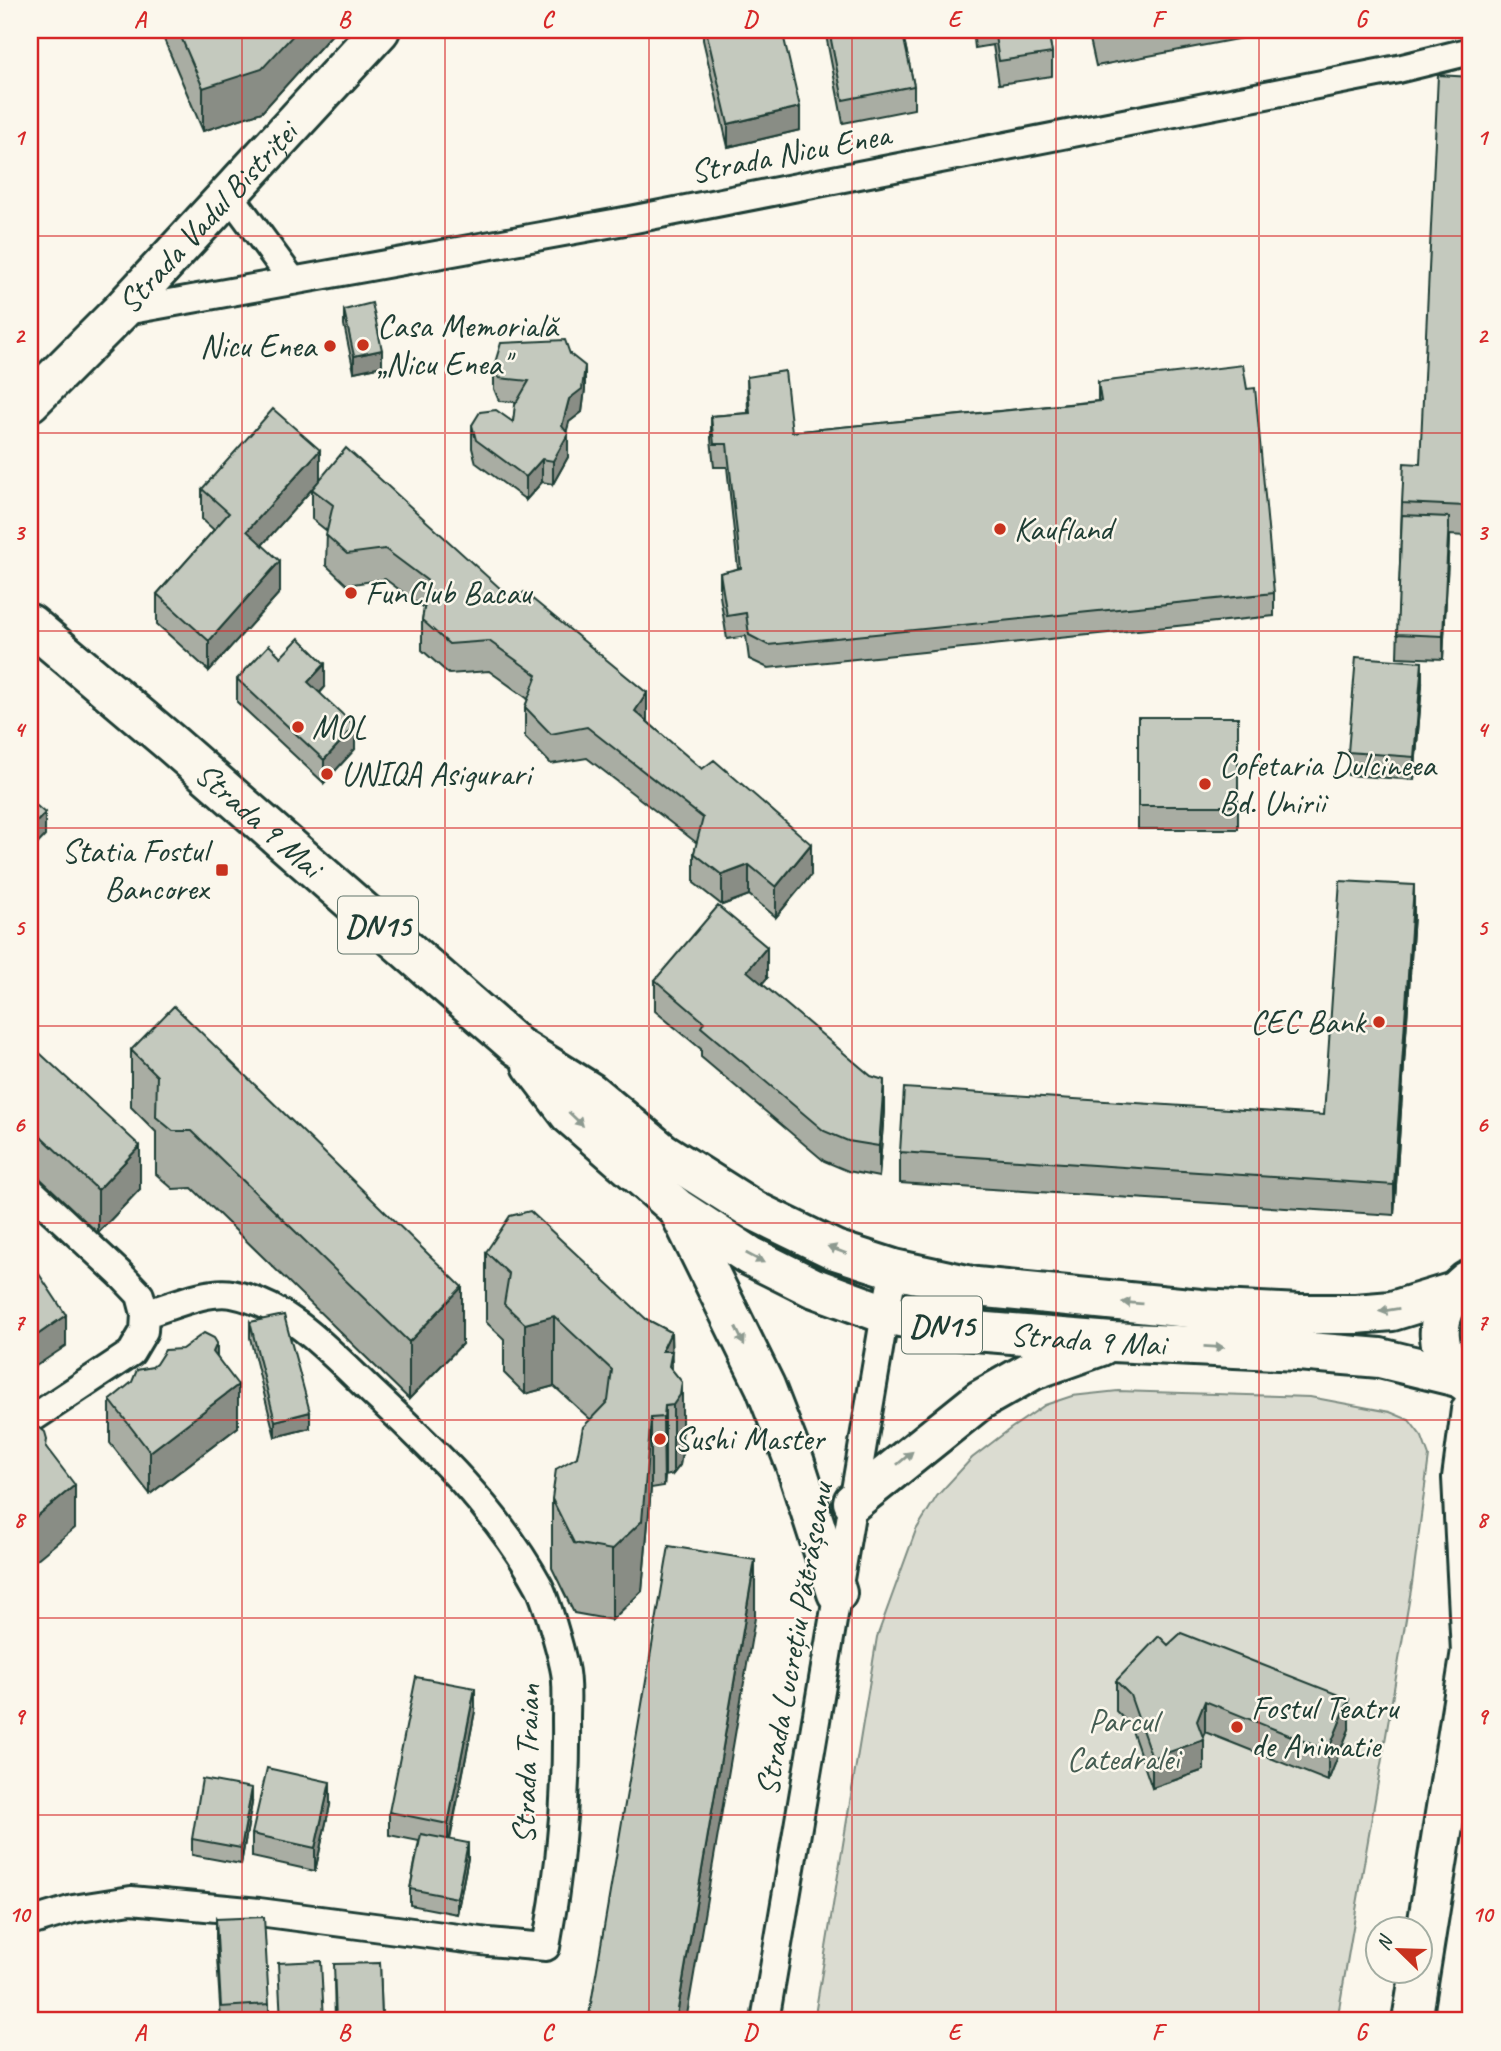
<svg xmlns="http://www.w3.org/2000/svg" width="1501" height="2051" font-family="Caveat,sans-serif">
<rect width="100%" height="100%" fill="#fbf7ec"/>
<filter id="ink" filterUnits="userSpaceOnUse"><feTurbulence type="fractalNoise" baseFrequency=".0143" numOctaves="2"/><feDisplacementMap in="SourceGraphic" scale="14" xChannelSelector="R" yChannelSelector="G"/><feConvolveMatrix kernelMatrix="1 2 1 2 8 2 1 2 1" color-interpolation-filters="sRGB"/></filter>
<g filter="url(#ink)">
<path fill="#dbdcd1" stroke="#7d8c82" stroke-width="2" d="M1118 1391 1310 1397 1390 1412 1409 1420 1422 1437 1429 1456 1412 1584 1337 2021H814L877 1637 916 1530 937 1496 972 1458 1010 1429 1045 1405 1072 1396Z"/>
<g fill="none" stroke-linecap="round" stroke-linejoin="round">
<g stroke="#1f3d34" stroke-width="32">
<path id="street" d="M229 194 293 281
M120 312 630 220 1398 69 1471 51
M30 1190 120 1274 140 1295 145 1314 144 1331 131 1353 30 1420
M30 1922 73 1909 131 1900 259 1912 489 1942 546 1947C560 1873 567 1796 566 1720 566 1703 568 1683 564 1667 560 1648 547 1602 539 1586 497 1509 433 1449 370 1390 330 1352 289 1305 232 1294 208 1289 169 1307 145 1314
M765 2021 885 1314 894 1269"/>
</g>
<g stroke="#1f3d34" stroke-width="44">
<g id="secondary">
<path id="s1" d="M30 402 120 312 380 30"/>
</g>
</g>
<g stroke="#1f3d34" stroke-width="44">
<g id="primary">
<path id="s2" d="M30 624 172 744 518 1047 590 1092 662 1152 755 1211 835 1250 894 1269 976 1287 1200 1309 1299 1314H1356L1392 1311 1454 1292"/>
<path id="s3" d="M532 1065 570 1115 678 1209 750 1256 812 1287 885 1314 962 1330 1112 1342 1298 1351 1380 1358 1458 1377"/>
<path d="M679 1211 765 1386 795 1463 837 1593"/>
<path d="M1467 1281C1429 1312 1431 1358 1471 1386"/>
<path d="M853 1502 980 1400 1033 1370 1101 1346"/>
<path d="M1471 1652 1462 1478 1471 1410"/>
<path d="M1412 2021 1471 1651"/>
</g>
</g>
<use href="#street" stroke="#fbf7ec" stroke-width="26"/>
<use href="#secondary" stroke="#fbf7ec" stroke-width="38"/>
<use href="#primary" stroke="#fbf7ec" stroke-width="38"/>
</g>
<path fill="#a9ada3" stroke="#1f3d34" stroke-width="2" d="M160 30H336L262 112 203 131Z
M703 30H782L800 130 728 147 703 40Z
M825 30H902L914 86V109L843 123Z
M973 30H1048L1052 53V76L999 84 993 45 975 48Z
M1088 30H1248V37L1096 66Z
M1471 77 1465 536 1449 535 1443 659 1397 657 1402 503 1420 464Z
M344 310 382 366 354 372 344 325Z
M570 354 585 389 582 412 569 422 566 432 568 457 553 484 542 482 526 500 476 463 472 448V425L513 422 516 402 499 401 494 389V366Z
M747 377 792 432 1098 401V382L1274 593V616L768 668 749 659 746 636 727 639 720 596V573L738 569 727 467H714L711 439V416L748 413Z
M320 480 514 601 647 721 811 875 776 917 749 895 722 905 694 883V853L697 843 587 758 551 764 525 737V707L528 699 489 671 449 674 422 650V620L424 608 385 579 347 585 326 565 327 531 312 519V489L313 488 262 545 280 592 209 671 157 624V594L214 530 202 519V489Z
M281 657 325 687 320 693 355 749 324 783 237 702V679Z
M1422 685 1414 780 1348 775V752Z
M1138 717H1238V829H1138Z
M1414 915 1394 1215 900 1183V1152L1324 1115Z
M767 978 761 984 884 1110 879 1177 848 1171 824 1161 701 1057V1049L655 1011V980Z
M30 1044 140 1189 98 1233 30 1169Z
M131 1050 462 1344 409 1399 192 1188 173 1189 156 1174V1132L131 1107Z
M486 1252 646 1319 671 1332 672 1370 682 1452 680 1465 673 1474 665 1476 664 1486 651 1488 642 1591 612 1620 574 1613 552 1568V1499L577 1457 590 1419 554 1386 525 1394 504 1373V1339L486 1322Z
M250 1322 310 1428 275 1437 250 1338Z
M217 1357 238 1427 150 1494 110 1443V1400Z
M1168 1645 1349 1729 1328 1781 1205 1732 1202 1737 1204 1770 1152 1788 1130 1725 1116 1711V1681Z
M475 1711 450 1840 468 1858 457 1914 410 1905V1889L419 1841 389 1835V1812Z
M252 1803 241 1864 192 1855V1839Z
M330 1805 315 1871 252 1857V1834Z
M216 1919 269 2004V2021H221L216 1942Z
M380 1963 382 2021H335L334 1980Z"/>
<path fill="#898d85" stroke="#1f3d34" stroke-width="2" d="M298 30H336L262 112 203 131V88Z
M800 107V130L728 147V124Z
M382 350V366L354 372V356Z
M585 366V389L582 412 569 422 564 442 568 434V457L553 484V461L569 399Z
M1471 380V410L1465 536V506Z
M320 450V480L247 562V531Z
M542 459V482L526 500V477Z
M1449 517V540L1443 659V636Z
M280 561V592L209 671V641Z
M1422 662V685L1414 780V757Z
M325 664V687L308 705V682Z
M647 693V723L635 711Z
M355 726V749L324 783V760Z
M45 813V836L30 852V829Z
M811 844V875L776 917V887Z
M749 865V895L722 905V875Z
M1414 885V915L1394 1215V1185Z
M767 947V978L747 1002V971Z
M884 1080V1110L879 1177V1146Z
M140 1146V1189L98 1233V1190Z
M462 1287V1344L409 1399V1342Z
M66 1315V1346L30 1370V1340Z
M554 1316V1386L525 1394V1324Z
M671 1332 672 1405 665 1406V1476L664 1486 662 1351Z
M217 1343V1385L213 1352Z
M682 1382V1452L680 1465 673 1474V1405Z
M238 1385V1427L150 1494V1452Z
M310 1412V1428L275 1437V1421Z
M651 1418V1488L642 1591 612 1620V1550Z
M75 1485V1528L30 1565V1522Z
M755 1560V1618L686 2021H676Z
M475 1688V1711L448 1847V1824Z
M1349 1699V1729L1328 1781V1751Z
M1205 1701V1732L1201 1741 1204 1740V1770L1152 1788V1758L1197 1721Z
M330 1782V1805L315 1871V1848Z
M252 1788V1803L241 1864V1848Z
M468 1843V1858L457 1914V1898Z"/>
<path fill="#c4c9be" stroke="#1f3d34" stroke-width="2" d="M178 30H298L262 69 203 88Z
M706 30H782L800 107 728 124Z
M829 30H902L914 86 843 100Z
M994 30H1048L1052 53 999 61Z
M1095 30H1127L1096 36Z
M1438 75 1471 77V380L1465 506 1402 503 1404 463 1420 464Z
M372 303 382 350 354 356 344 310Z
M565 340 570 354 585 366 582 389 569 399 562 426 568 434 553 461 542 459 526 477 476 440 472 425 480 412 496 410 513 422 515 405 529 381 499 378 494 366 501 343Z
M1243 365 1247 389 1255 388 1274 593 768 645 749 635 746 613 727 616 720 573 741 568 727 444H714L711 416 750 413 747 377 785 371 792 432 1101 401 1098 382Z
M273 409 320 450 247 531 280 561 209 641 157 594 229 513 202 489Z
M346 448 514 601 524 592 647 693 635 711 702 769 714 760 811 844 776 887 749 865 722 875 694 853 703 818 587 727 551 734 525 707 537 675 489 641 449 644 422 620 429 582 385 549 347 554 326 535 333 505 312 489Z
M1402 515 1449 517 1443 636 1397 634Z
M299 638 325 664 308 682 355 726 324 760 237 679 269 645 281 657Z
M1356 657 1422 662 1414 757 1348 752Z
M1138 717H1238V806H1138Z
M30 800 45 813 30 829Z
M1340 881 1414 885 1394 1185 900 1152 904 1088 1324 1115Z
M718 906 767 947 747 971 871 1076 884 1080 879 1146 848 1141 824 1131 701 1027 704 1022 655 980Z
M174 1006 462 1287 409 1342 192 1131H173L156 1117 157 1076 131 1050Z
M30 1044 140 1146 98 1190 30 1126Z
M530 1211 646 1319 671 1332 662 1351H672L669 1366 682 1382 680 1395 673 1405 665 1406 664 1417 651 1418 642 1521 612 1550 574 1543 552 1499 556 1469 577 1457 583 1427 608 1401 612 1370 554 1316 525 1324 504 1304 509 1274 486 1252 510 1216Z
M31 1262 66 1315 30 1340V1263Z
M284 1315 310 1412 275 1421 250 1322Z
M204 1333 214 1338 217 1343 213 1352 238 1385 150 1452 110 1400 132 1382 137 1370 152 1367 156 1364 165 1350 182 1349Z
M35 1428H40L45 1432 47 1439 46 1447 75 1485 30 1522V1433Z
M669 1546 755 1560 676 2021H588Z
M1181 1633 1349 1699 1328 1751 1205 1701 1197 1721 1204 1740 1152 1758 1130 1695 1116 1681 1159 1636 1168 1645Z
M416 1677 475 1688 448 1824 389 1812Z
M267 1768 330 1782 315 1848 252 1834Z
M202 1779 252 1788 241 1848 192 1839Z
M421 1834 468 1843 457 1898 410 1889Z
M264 1917 269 2004 221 2007 216 1919Z
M321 1961 324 2021H281L278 1963Z
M380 1963 382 2019 336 2021 334 1964Z"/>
<defs><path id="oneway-solid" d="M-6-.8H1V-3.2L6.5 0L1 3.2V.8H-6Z" transform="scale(1.75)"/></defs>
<g fill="#8d9a90">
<use href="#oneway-solid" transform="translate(576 1119) rotate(44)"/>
<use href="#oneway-solid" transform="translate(837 1250) rotate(-159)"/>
<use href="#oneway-solid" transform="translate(755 1258) rotate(28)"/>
<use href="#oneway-solid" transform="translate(1132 1303) rotate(-175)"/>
<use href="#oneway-solid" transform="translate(1389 1310) rotate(171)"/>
<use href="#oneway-solid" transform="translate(740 1336) rotate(64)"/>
<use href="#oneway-solid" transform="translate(1214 1347) rotate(3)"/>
<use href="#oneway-solid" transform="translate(905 1458) rotate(-40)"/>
</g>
</g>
<path fill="none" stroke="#d62828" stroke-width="2" stroke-opacity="0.55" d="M242 30V2021M445 30V2021M649 30V2021M852 30V2021M1056 30V2021M1259 30V2021M30 236H1471M30 433H1471M30 631H1471M30 828H1471M30 1026H1471M30 1223H1471M30 1420H1471M30 1618H1471M30 1815H1471"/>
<g fill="#c8321e" stroke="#fbf7ec" stroke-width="2.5">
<circle cx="363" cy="345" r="7"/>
<circle cx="330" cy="346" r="7"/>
<circle cx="1000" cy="529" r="7"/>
<circle cx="351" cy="593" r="7"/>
<circle cx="298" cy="727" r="7"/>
<circle cx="327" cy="774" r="7"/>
<circle cx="1205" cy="784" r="7"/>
<rect x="215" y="863" width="14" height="14" rx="3.5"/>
<circle cx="1379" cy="1022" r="7"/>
<circle cx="660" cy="1439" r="7"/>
<circle cx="1237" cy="1727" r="7"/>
</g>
<g text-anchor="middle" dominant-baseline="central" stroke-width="5" stroke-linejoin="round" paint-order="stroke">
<g fill="#fbf7ec" stroke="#61756b" stroke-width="2">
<rect x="338" y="896.5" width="80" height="57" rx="5"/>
<rect x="902" y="1296.5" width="80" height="57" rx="5"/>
</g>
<g font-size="32" font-weight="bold" fill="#1f3d34">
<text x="378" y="925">DN15</text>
<text x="942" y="1325">DN15</text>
</g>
<g font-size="33" fill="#1f3d34" stroke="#fbf7ec">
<text transform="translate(790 153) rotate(-11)">Strada Nicu Enea</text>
<text stroke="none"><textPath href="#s1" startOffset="256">Strada Vadul Bistriței</textPath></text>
<text stroke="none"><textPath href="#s2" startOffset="301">Strada 9 Mai</textPath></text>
<text stroke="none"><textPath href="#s3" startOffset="644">Strada 9 Mai</textPath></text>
<text transform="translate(794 1639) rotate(-80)">Strada Lucrețiu Pătrășcanu</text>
<text transform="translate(526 1764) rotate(-88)">Strada Traian</text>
</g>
<g font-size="33" fill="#1f3d34" stroke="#fbf7ec" text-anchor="start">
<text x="377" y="326">Casa Memorială<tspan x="377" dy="38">„Nicu Enea"</tspan></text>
<text x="316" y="346" text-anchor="end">Nicu Enea</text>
<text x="1014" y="529">Kaufland</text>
<text x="365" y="593">FunClub Bacau</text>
<text x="312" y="727">MOL</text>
<text x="1219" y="765">Cofetaria Dulcineea<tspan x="1219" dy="38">Bd. Unirii</tspan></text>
<text x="341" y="774">UNIQA Asigurari</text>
<text x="208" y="851" text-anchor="end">Statia Fostul<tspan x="208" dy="38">Bancorex</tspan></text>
<text x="1365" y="1022" text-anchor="end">CEC Bank</text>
<text x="674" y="1439">Sushi Master</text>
<text x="1251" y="1708">Fostul Teatru<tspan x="1251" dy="38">de Animatie</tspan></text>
</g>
<g font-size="33" fill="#455d53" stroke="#fbf7ec">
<text x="1123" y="1721">Parcul<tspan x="1123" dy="38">Catedralei</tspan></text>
</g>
</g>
<rect width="1501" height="2051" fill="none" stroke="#fbf7ec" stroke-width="77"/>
<g transform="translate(1399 1950) rotate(293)"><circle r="33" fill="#fbf7ec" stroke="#a3ada2" stroke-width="2"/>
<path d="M0-5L12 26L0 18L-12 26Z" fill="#c8321e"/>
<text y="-10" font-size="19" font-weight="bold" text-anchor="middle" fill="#1f3d34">N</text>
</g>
<rect x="38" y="38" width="1424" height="1974" fill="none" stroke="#d62828" stroke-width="2.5"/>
<g font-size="23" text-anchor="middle" font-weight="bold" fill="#d62828">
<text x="140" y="27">A</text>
<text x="344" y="27">B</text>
<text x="547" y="27">C</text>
<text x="750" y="27">D</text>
<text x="954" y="27">E</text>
<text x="1157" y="27">F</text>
<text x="1361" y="27">G</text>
<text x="19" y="145">1</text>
<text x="1482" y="145">1</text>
<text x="19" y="343">2</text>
<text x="1482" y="343">2</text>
<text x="19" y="540">3</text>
<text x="1482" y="540">3</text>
<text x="19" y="737">4</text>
<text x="1482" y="737">4</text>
<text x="19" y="935">5</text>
<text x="1482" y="935">5</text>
<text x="19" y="1132">6</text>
<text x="1482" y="1132">6</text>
<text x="19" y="1330">7</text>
<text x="1482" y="1330">7</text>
<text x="19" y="1527">8</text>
<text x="1482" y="1527">8</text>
<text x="19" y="1724">9</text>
<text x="1482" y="1724">9</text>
<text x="19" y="1922">10</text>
<text x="1482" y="1922">10</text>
<text x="140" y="2040">A</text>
<text x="344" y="2040">B</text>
<text x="547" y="2040">C</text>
<text x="750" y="2040">D</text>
<text x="954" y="2040">E</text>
<text x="1157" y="2040">F</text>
<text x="1361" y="2040">G</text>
</g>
</svg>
